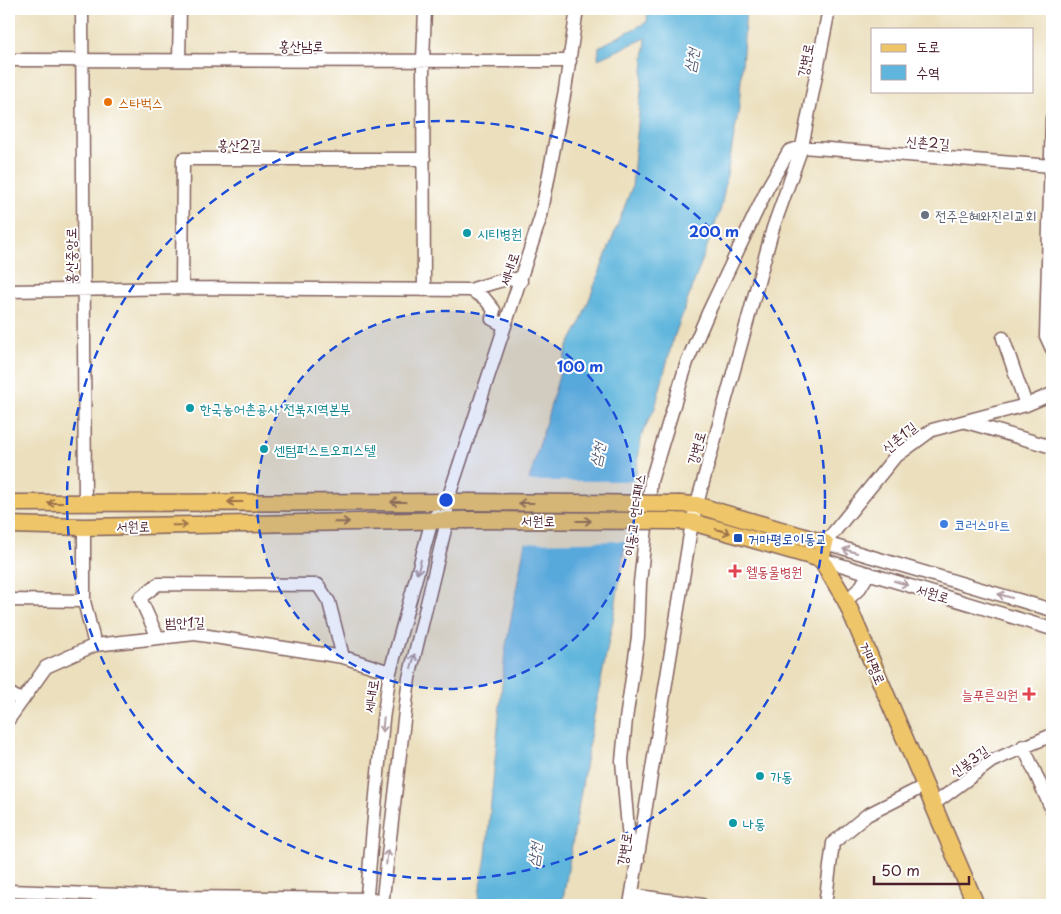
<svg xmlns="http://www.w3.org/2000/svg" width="1061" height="914" font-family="'Playpen Sans','Poor Story',sans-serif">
<rect width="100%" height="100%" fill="#fff"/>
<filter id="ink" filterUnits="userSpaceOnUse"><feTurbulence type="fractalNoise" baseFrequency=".02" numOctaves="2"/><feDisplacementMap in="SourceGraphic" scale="10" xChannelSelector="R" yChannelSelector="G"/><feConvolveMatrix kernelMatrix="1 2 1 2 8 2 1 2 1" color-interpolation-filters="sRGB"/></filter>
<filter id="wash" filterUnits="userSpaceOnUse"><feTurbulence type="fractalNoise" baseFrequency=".0096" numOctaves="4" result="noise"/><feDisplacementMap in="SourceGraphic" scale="20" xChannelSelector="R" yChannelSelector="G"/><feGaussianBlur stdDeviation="1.12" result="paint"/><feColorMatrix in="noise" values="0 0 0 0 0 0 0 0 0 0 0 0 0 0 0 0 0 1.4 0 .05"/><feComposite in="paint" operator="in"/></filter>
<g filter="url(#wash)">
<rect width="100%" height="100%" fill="#ebdfbd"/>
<path fill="#5fb5dc" stroke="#546a84" d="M648 9H746L739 108 721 208 672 343 655 408 642 433 614 615 591 731 562 905H477L486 857 505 652 525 542 529 481 567 348 579 326 632 187 646 38 598 59 599 47 647 22Z"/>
<path fill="#ebdfbd" d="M526 481H637L628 541 522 543Z"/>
</g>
<g filter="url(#ink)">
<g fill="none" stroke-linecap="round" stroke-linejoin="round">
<g stroke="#82625e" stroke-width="15">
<path id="minor" d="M82 9 85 503
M9 60 570 61
M179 60 180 9
M1052 118 1046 336 1052 349
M182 288 183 159H424
M424 290 423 60 425 9
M471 290 485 299 494 310 492 319 505 326
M9 291 182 288 471 290C475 288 505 279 509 279 513 278 518 280 521 281
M1003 338 1026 405
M1052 394 1026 405 932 430 894 458 825 543 1052 610
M966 422 1052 447
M84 527V601L95 645
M821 559 1052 629
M9 600 84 601
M846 601 860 588 869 573
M158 638 140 598 158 584 318 585 329 602 343 657
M9 693 22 701
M9 719 46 667 95 645 158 638 195 634 343 657 390 672
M1023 746 1052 810
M934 804 992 761 1052 735
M638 860 630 851 622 761 626 719 638 637 640 583 651 481 687 362 708 313 768 187 789 151 802 147 1052 166
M9 891 176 897 374 899
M632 895 702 905
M366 905 383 719 390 672 432 520 436 515
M382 905 409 678 447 521V502L541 216 565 90 577 9
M630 905 692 522 773 228 802 147 829 9
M825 905 833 843 867 815 926 785"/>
</g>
<g stroke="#82625e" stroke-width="19">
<path id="major" d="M9 503 469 502
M680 504 696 505 825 543 821 559 846 601 976 905
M676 521 692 522 821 559
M9 525 84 527 465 520"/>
</g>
<use href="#minor" stroke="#fff" stroke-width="12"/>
<use href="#major" stroke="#eec569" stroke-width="16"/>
<g stroke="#82625e" stroke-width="19" stroke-linecap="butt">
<path id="major-bridge" d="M469 502 680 504
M465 520 676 521"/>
</g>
<use href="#major-bridge" stroke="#eec569" stroke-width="16"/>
</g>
<defs><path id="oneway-shaft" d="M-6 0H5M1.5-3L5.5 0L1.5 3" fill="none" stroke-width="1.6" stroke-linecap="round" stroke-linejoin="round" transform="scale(1.25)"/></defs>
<g stroke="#9c724a">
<use href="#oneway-shaft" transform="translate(235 502) rotate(180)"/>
<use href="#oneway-shaft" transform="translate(398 502) rotate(180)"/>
<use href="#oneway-shaft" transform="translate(55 503) rotate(180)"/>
<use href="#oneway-shaft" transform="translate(526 503) rotate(-180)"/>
<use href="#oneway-shaft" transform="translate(584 521)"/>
<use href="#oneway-shaft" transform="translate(342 522) rotate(-1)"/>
<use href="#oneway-shaft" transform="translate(180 525) rotate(-1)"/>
<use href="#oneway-shaft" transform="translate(723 531) rotate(15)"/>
</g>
<g stroke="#ae9aa0">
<use href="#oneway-shaft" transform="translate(850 551) rotate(-164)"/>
<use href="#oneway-shaft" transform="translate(419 567) rotate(105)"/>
<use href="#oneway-shaft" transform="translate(901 583) rotate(17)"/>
<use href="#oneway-shaft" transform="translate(1005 596) rotate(-164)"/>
<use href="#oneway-shaft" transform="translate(413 661) rotate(-76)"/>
<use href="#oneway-shaft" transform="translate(383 725) rotate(95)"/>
<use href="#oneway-shaft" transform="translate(387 857) rotate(-84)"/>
</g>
</g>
<circle cx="446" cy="500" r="189" fill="#1d4ed8" fill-opacity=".12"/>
<g fill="none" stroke="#1d4ed8" stroke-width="2.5" stroke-dasharray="9 6">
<circle cx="446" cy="500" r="189"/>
<circle cx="446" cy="500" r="379"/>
</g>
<circle fill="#e8710a" stroke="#fff" stroke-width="2" cx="108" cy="102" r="5"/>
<circle fill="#6b7280" stroke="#fff" stroke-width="2" cx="925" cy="215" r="5"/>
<g fill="#0f9aa8" stroke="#fff" stroke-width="2">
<circle cx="467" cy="233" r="5"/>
<circle cx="190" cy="408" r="5"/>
<circle cx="264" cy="449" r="5"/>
<circle cx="760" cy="776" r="5"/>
<circle cx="733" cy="823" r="5"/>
</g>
<circle fill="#3f7fe0" stroke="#fff" stroke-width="2" cx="944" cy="524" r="5"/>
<rect fill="#1a4fb4" stroke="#fff" stroke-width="2" x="733" y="533" width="10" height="10" rx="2.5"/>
<g fill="#e0444e" stroke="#fff" stroke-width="2">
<path d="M732.5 563.5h5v5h5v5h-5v5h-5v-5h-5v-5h5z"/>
<path d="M1026.5 686.5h5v5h5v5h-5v5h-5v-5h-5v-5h5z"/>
</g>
<g text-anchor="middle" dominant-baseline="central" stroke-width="4" stroke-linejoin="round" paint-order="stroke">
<g font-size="14" fill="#4a1f2b" stroke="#fff">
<text x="301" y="45">홍산남로</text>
<text transform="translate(805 60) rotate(-79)">강변로</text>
<text transform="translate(928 142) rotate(4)">신촌2길</text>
<text x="239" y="144">홍산2길</text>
<text transform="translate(70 256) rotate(-90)">홍산중앙로</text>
<text transform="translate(509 269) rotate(-72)">세내로</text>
<text transform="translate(899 437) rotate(-39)">신촌1길</text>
<text transform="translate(696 448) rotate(-74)">강변로</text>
<text transform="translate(634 515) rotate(-82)">이동교 언더패스</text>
<text x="538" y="520">서원로</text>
<text transform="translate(133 526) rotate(-1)">서원로</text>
<text transform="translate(933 593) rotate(17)">서원로</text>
<text transform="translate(185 622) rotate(-1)">범안1길</text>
<text transform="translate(873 663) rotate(67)">거마평로</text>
<text transform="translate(371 696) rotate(-82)">세내로</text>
<text transform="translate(969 761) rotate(-35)">신봉3길</text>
<text transform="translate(624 849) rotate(-81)">강변로</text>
</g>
<g font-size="14" fill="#c56008" stroke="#fff" text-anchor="start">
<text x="118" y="102">스타벅스</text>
</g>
<g font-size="14" fill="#5b616d" stroke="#fff" text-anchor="start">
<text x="935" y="215">전주은혜와진리교회</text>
</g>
<g font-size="14" fill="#0d838f" stroke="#fff" text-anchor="start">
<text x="477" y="233">시티병원</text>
<text x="200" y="408">한국농어촌공사 전북지역본부</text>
<text x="274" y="449">센텀퍼스트오피스텔</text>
<text x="770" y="776">가동</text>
<text x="743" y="823">나동</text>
</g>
<g font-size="14" fill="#366cbe" stroke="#fff" text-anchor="start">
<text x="954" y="524">코러스마트</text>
</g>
<g font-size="14" fill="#164399" stroke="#fff" text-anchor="start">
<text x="748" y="538">거마평로이동교</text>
</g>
<g font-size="14" fill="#be3a42" stroke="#fff" text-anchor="start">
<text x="746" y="571">웰동물병원</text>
<text x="1018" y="694" text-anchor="end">늘푸른의원</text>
</g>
<g font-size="15" font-style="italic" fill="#525b72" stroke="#fff">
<text transform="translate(690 60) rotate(-79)">삼천</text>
<text transform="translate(596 454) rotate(-77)">삼천</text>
<text transform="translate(533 854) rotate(-81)">삼천</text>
</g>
</g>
<circle cx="446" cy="500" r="8" fill="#1d4ed8" stroke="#fff" stroke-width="2.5"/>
<g font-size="15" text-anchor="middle" font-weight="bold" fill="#1d4ed8" stroke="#fff" stroke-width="4" stroke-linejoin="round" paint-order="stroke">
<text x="714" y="237">200 m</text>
<text x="580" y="372">100 m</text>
</g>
<rect width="1061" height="914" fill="none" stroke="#fff" stroke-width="30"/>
<rect x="871" y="28" width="162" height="65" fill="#ffffff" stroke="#b7a5aa"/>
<rect x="881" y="44" width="25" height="8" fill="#eec569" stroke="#b7a5aa"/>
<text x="916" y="52" font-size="15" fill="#4a1f2b">도로</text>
<rect x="881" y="65" width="25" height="15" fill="#5fb5dc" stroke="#b7a5aa"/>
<text x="916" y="78" font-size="15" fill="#4a1f2b">수역</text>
<path d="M874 876v8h95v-8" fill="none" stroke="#4a1f2b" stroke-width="2.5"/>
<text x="881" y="876" font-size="15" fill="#4a1f2b" stroke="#ffffff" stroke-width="4" paint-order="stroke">50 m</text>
</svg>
